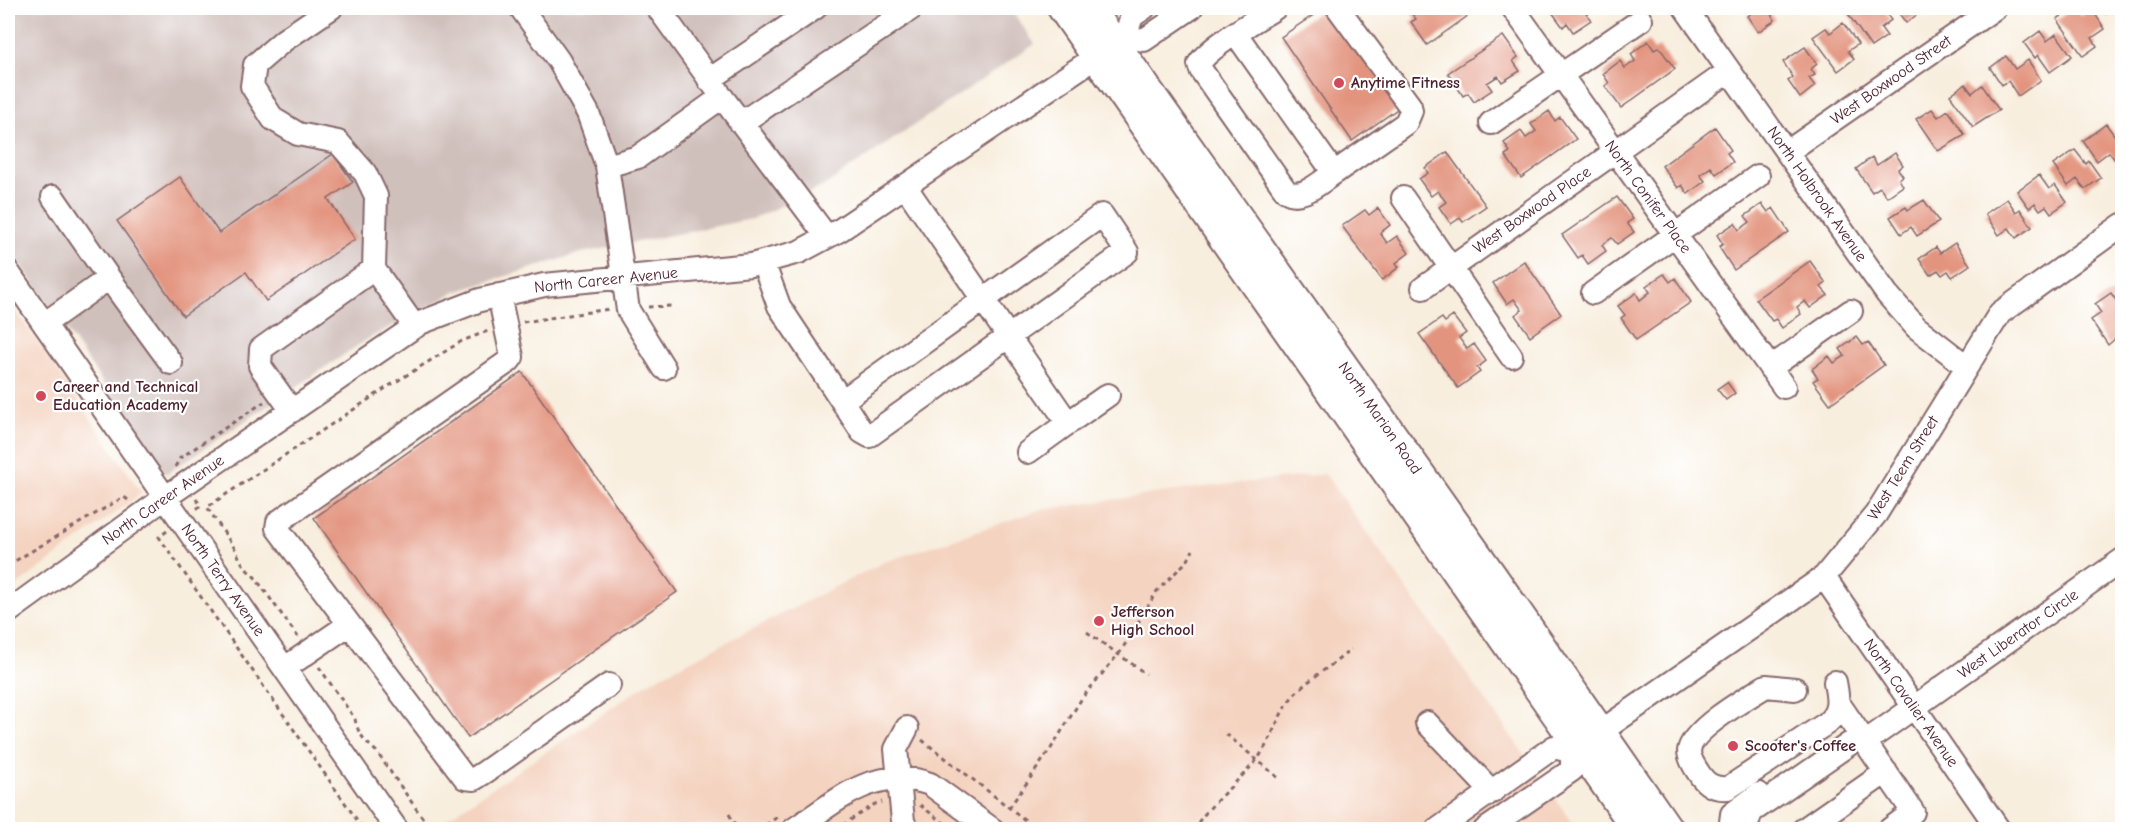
<svg xmlns="http://www.w3.org/2000/svg" width="2130" height="837" font-family="'Comic Neue',sans-serif">
<rect width="100%" height="100%" fill="#fff"/>
<filter id="ink" filterUnits="userSpaceOnUse"><feTurbulence type="fractalNoise" baseFrequency=".0167" numOctaves="2"/><feDisplacementMap in="SourceGraphic" scale="12" xChannelSelector="R" yChannelSelector="G"/><feConvolveMatrix kernelMatrix="1 2 1 2 8 2 1 2 1" color-interpolation-filters="sRGB"/></filter>
<filter id="wash" filterUnits="userSpaceOnUse"><feTurbulence type="fractalNoise" baseFrequency=".008" numOctaves="4" result="noise"/><feDisplacementMap in="SourceGraphic" scale="24" xChannelSelector="R" yChannelSelector="G"/><feGaussianBlur stdDeviation="1.35" result="paint"/><feColorMatrix in="noise" values="0 0 0 0 0 0 0 0 0 0 0 0 0 0 0 0 0 1.4 0 .05"/><feComposite in="paint" operator="in"/></filter>
<g filter="url(#wash)">
<rect width="100%" height="100%" fill="#f8eede"/>
<path fill="#f4d3c0" d="M8 299 142 493 8 592Z
M1325 474 1577 829 435 830 433 828 654 679 884 562 1040 510 1204 487Z"/>
<path fill="#d0c0bc" d="M8 8H1010L1035 44 822 187 752 219 581 253 455 292 366 340 166 474 8 246Z"/>
<g id="blocks">
<path fill="#e3947f" d="M1324 8H1331L1400 107 1352 141 1281 37Z
M1413 8H1479L1427 45 1411 22 1416 19 1409 10Z
M1549 8H1587L1584 10 1591 20 1573 32 1567 23 1563 27Z
M1754 8H1780L1771 14 1775 20 1758 32 1747 16 1756 10Z
M1857 8H1882L1891 20 1881 28 1887 36 1871 47 1848 14Z
M1895 8H1920L1923 10 1906 23Z
M2074 8 2081 15 2091 8 2105 29 2092 38 2097 46 2083 56 2057 19Z
M2101 8H2115L2106 14Z
M1843 23 1858 44 1848 51 1854 59 1838 71 1813 37 1826 28 1830 33Z
M2040 31 2047 41 2056 34 2072 56 2050 72 2038 55 2035 58 2024 43Z
M1503 36 1518 57 1513 61 1520 71 1502 82 1498 76 1487 83 1492 90 1474 102 1468 93 1463 96 1448 73Z
M1648 41 1654 50 1659 47 1675 69 1621 108 1605 86 1609 83 1603 74 1620 61 1625 68 1635 61 1631 54Z
M1805 47 1817 64 1811 69 1815 75 1809 78 1815 86 1800 98 1788 81 1793 77 1783 62Z
M2006 56 2015 69 2028 60 2041 80 2018 96 2008 81 2002 85 1990 68Z
M1965 84 1972 93 1982 85 1999 110 1973 127 1950 95Z
M1932 109 1938 117 1948 110 1965 135 1938 151 1916 119Z
M1549 111 1555 121 1560 117 1576 139 1521 178 1505 155 1510 152 1504 143 1521 131 1526 138 1536 131 1531 124Z
M2106 124 2117 139 2122 135V163L2119 165 2109 152 2097 161 2083 141Z
M1715 127 1731 150 1727 153 1733 162 1716 174 1711 167 1700 175 1705 181 1688 194 1682 185 1678 188 1662 166Z
M2075 150 2086 164 2089 161 2101 178 2085 189 2077 179 2068 186 2053 165Z
M1447 152 1486 206 1463 222 1460 218 1451 224 1439 207 1446 202 1438 191 1431 196 1419 179 1428 173 1425 168Z
M1895 153 1903 165 1898 169 1903 176 1899 179 1903 186 1887 197 1880 187 1872 192 1856 169 1872 157 1877 165Z
M333 154 353 182 328 199 355 239 266 301 246 272 183 316 117 221 180 177 219 233Z
M2039 175 2049 189 2055 185 2067 202 2051 213 2046 206 2040 210 2035 203 2029 208 2017 191Z
M1617 197 1633 219 1627 223 1634 232 1617 244 1612 238 1602 245 1606 251 1588 264 1582 255 1578 258 1562 235Z
M2007 199 2016 212 2020 209 2032 227 2016 238 2009 228 1999 235 1985 214Z
M1924 200 1939 222 1917 236 1911 227 1901 234 1890 217 1906 207 1908 210Z
M1762 204 1768 212 1773 208 1789 232 1734 270 1719 247 1723 244 1717 235 1735 223 1739 230 1750 222 1745 216Z
M1378 208 1390 225 1380 233 1387 243 1397 236 1409 253 1396 263 1399 267 1382 280 1342 226 1365 210 1369 215Z
M1955 243 1970 265 1952 277 1948 271 1942 275 1938 270 1930 275 1919 259 1936 247 1940 253Z
M1524 261 1561 314 1530 336 1515 315 1522 310 1514 299 1507 304 1493 283Z
M1810 261 1826 283 1821 287 1828 295 1810 308 1805 301 1797 307 1801 314 1782 328 1776 319 1772 321 1756 299Z
M1664 274 1670 282 1675 278 1691 302 1636 340 1621 318 1625 315 1618 306 1636 293 1640 300 1650 292 1646 286Z
M2111 293 2122 309V333L2108 345 2091 320 2101 313 2095 304Z
M1453 316 1466 333 1459 338 1467 349 1474 344 1486 361 1477 368 1480 372 1458 388 1419 334 1442 318 1445 322Z
M1857 337 1863 345 1868 342 1884 365 1830 404 1813 381 1818 378 1812 369 1829 356 1834 363 1845 356 1840 349Z
M522 372 677 592 468 738 314 518Z
M1727 382 1735 393 1726 400 1717 389Z"/>
</g>
</g>
<g filter="url(#ink)">
<use href="#blocks" fill-opacity="0" stroke="#87676a" stroke-width="1.5"/>
<g fill="none" stroke-linecap="round" stroke-linejoin="round">
<g stroke="#87676a" stroke-width="26">
<path id="minor" d="M331 8 284 40 255 65 252 86 273 119 298 134 338 142 365 173 376 196 374 269
M521 8 559 61 588 113 607 166 628 310 664 368
M658 8 718 91
M1513 8 1784 387
M1685 8 1887 294 1916 327 1966 366
M1236 34 1334 173C1320 182 1302 201 1286 191L1201 70 1199 64C1207 48 1258 19 1275 8
M1125 37 1144 40 1191 8
M709 80 815 8
M741 123 912 8
M1491 123 1641 20
M1787 152 1995 8
M607 166 638 157 722 97 827 237
M1334 173 1406 123 1411 111 1410 106 1338 8
M905 186 1068 423 1028 452
M1403 198 1511 356
M763 262 779 306 842 401 1102 215 1127 252 869 436 862 432 842 401
M8 272 397 830
M109 278 171 363
M1423 288 1729 71
M1593 293 1758 176
M499 295 512 357 509 361 278 522 277 528 465 778 474 779 485 772 609 685
M44 324 109 278 53 197
M1770 368 1851 311
M292 411 260 366 261 349 374 269 415 327
M1068 423 1108 395
M1824 577 1999 830
M8 612 166 497 420 323 480 300 544 285 751 265 799 252 840 230 1115 44 1125 37 1132 16 1144 8
M285 668 348 625
M1795 689 1766 686C1748 697 1691 730 1689 751 1689 758 1694 766 1698 772 1706 785 1714 789 1728 788L1827 723C1841 710 1838 699 1835 682
M1839 704 1913 812 1889 830
M1427 723 1492 792
M907 728 896 749 903 821 907 830
M1587 741 1824 577 1876 514 2000 313 2122 225
M793 830C837 801 875 764 930 784L993 830
M1437 830 1554 747 1572 752
M1485 830 1572 770V752
M1730 830 1732 814 1759 794
M1748 830 1747 824 1751 812 1855 740 1865 742 2122 560
M1803 830 1886 772"/>
</g>
<g stroke="#87676a" stroke-width="32">
<path id="major" d="M1062 8 1637 830
M1090 8 1492 575 1669 830"/>
</g>
<path stroke="#87676a" stroke-width="3" stroke-dasharray="4.5 4.5" stroke-linecap="butt" d="M648 307 671 306
M523 322 609 309
M175 467 180 458 264 402
M196 499 201 506 196 509
M167 531 159 537 364 830
M8 565 124 497 128 500
M1087 632 1146 674
M298 637 254 576C246 570 240 561 237 552L207 507 389 386 462 341 488 331
M319 667 355 719C357 732 365 742 376 751L431 830
M1226 734 1281 780
M922 740 1038 830
M920 805 953 830
M1009 808 1050 750 1082 698 1121 651 1157 591 1188 560 1193 550
M729 814 738 830
M843 824 850 830
M758 830 779 816
M835 830 875 804 882 802
M1193 830C1210 803 1235 785 1255 762 1272 742 1277 714 1294 695 1310 677 1333 666 1351 649"/>
<use href="#minor" stroke="#fff" stroke-width="22"/>
<use href="#major" stroke="#fff" stroke-width="28"/>
</g>
</g>
<g fill="#d1495b" stroke="#fff" stroke-width="2">
<circle cx="1339" cy="83" r="6"/>
<circle cx="41" cy="396" r="6"/>
<circle cx="1099" cy="621" r="6"/>
<circle cx="1733" cy="746" r="6"/>
</g>
<g text-anchor="middle" dominant-baseline="central" stroke-width="4.5" stroke-linejoin="round" paint-order="stroke">
<g font-size="16" fill="#4a1f2b" stroke="#fff">
<text transform="translate(1891 80) rotate(-35)">West Boxwood Street</text>
<text transform="translate(1817 194) rotate(55)">North Holbrook Avenue</text>
<text transform="translate(1648 197) rotate(54)">North Conifer Place</text>
<text transform="translate(1532 210) rotate(-35)">West Boxwood Place</text>
<text transform="translate(606 280) rotate(-6)">North Career Avenue</text>
<text transform="translate(1380 418) rotate(55)">North Marion Road</text>
<text transform="translate(1903 468) rotate(-58)">West Teem Street</text>
<text transform="translate(163 500) rotate(-35)">North Career Avenue</text>
<text transform="translate(223 580) rotate(55)">North Terry Avenue</text>
<text transform="translate(2018 634) rotate(-35)">West Liberator Circle</text>
<text transform="translate(1911 703) rotate(55)">North Cavalier Avenue</text>
</g>
<g font-size="16" font-weight="bold" fill="#4a1f2b" stroke="#fff" text-anchor="start">
<text x="1351" y="83">Anytime Fitness</text>
<text x="53" y="387">Career and Technical<tspan x="53" dy="18">Education Academy</tspan></text>
<text x="1111" y="612">Jefferson<tspan x="1111" dy="18">High School</tspan></text>
<text x="1745" y="746">Scooter's Coffee</text>
</g>
</g>
<rect width="2130" height="837" fill="none" stroke="#fff" stroke-width="30"/>
</svg>
